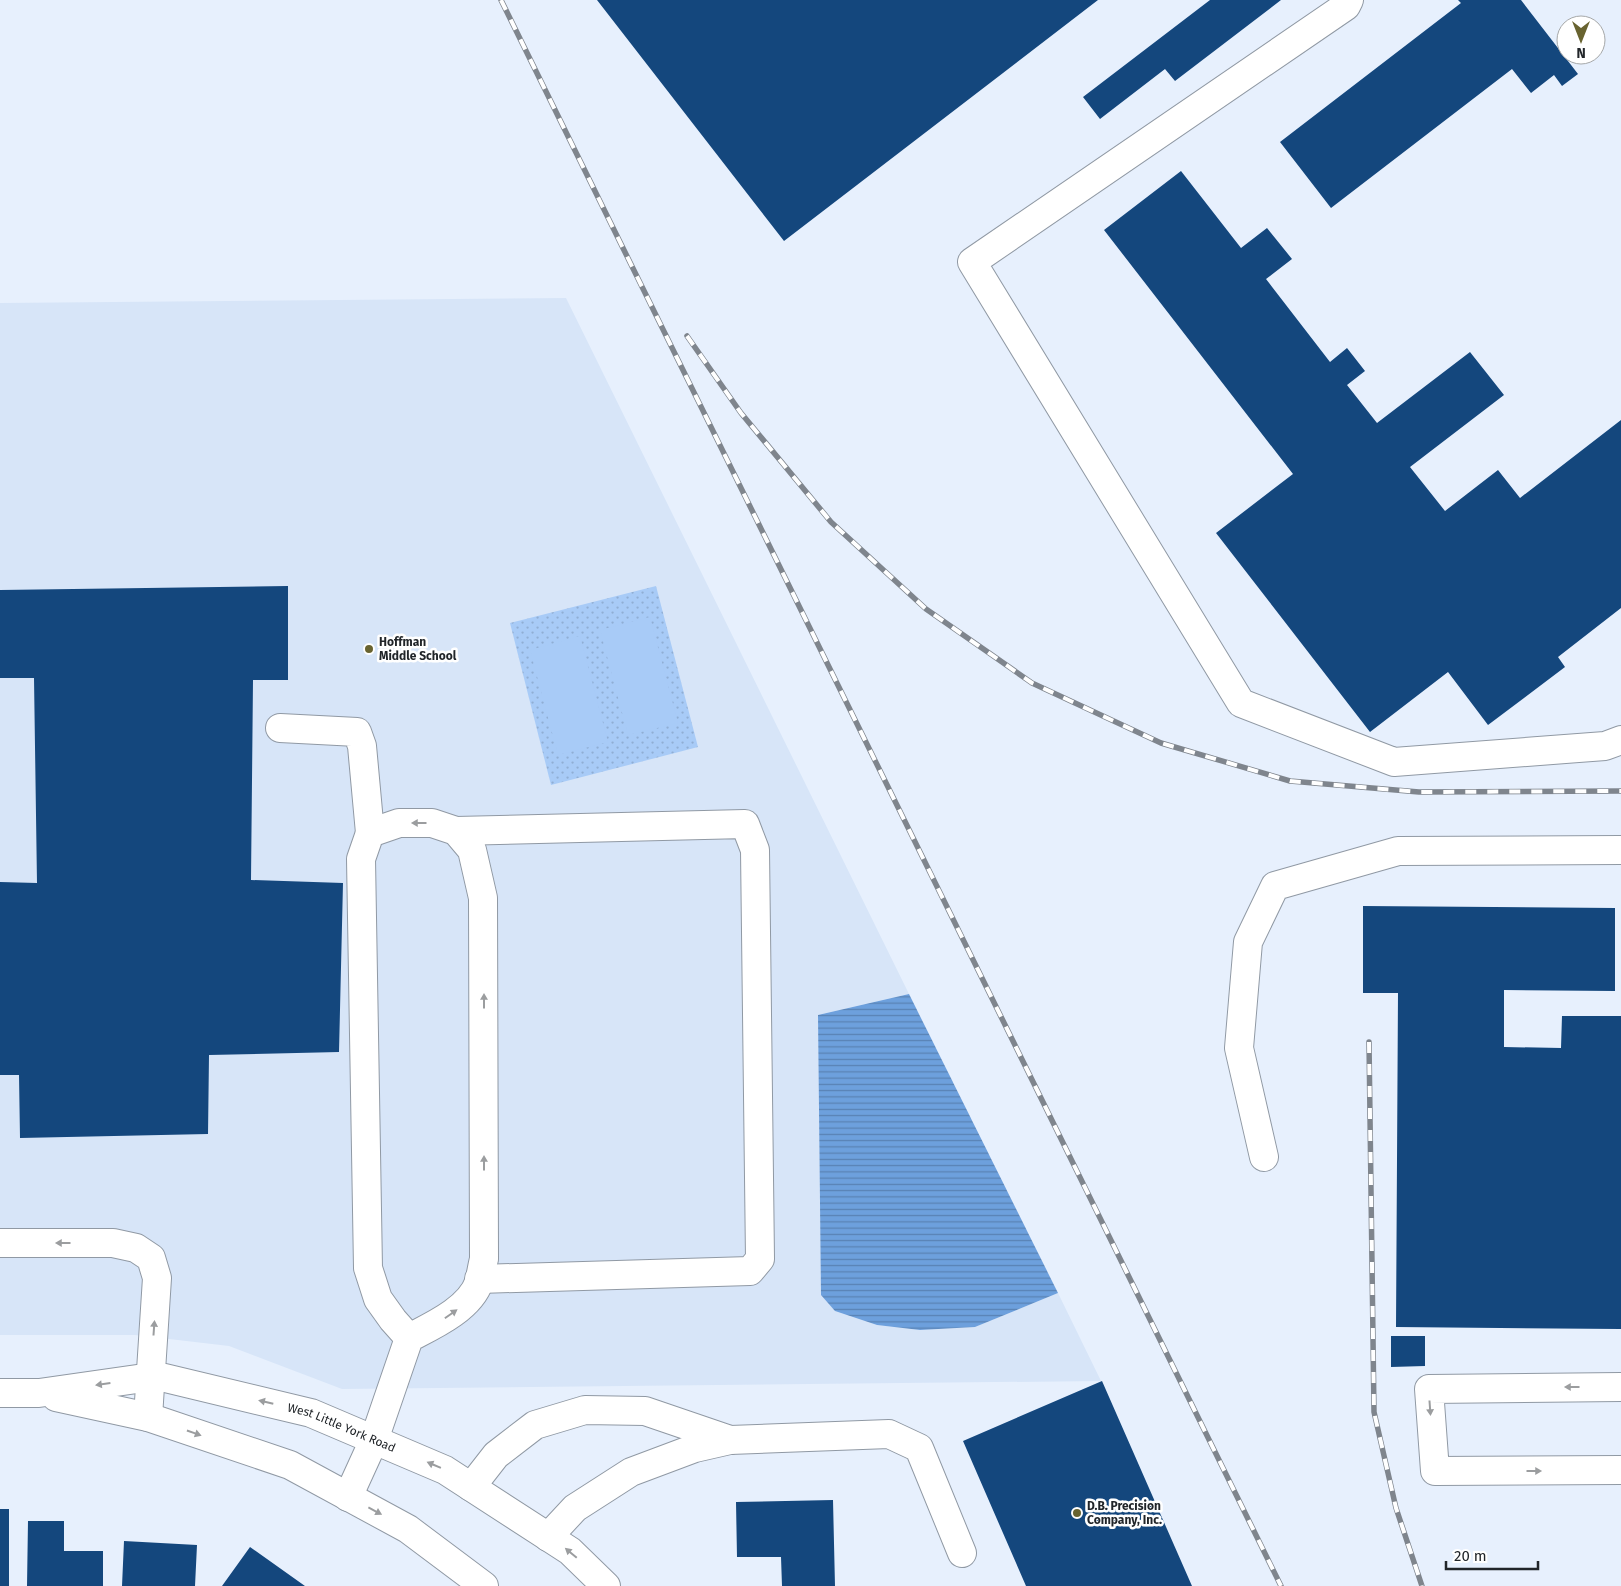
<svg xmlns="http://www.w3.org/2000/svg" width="1621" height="1586" font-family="'Fira Sans',sans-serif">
<defs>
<pattern id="park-dots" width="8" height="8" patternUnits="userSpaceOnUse" patternTransform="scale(1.25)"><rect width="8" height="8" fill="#a8cbf7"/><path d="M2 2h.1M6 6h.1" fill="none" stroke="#90aed4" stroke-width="1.8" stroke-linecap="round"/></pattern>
<pattern id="water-rules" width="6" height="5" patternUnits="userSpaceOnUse" patternTransform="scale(1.25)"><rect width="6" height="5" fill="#6da0dd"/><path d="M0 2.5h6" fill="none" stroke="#5982b3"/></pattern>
</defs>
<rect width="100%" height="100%" fill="#e7f0fd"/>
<path fill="#d7e5f8" d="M566 298 909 994 818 1015 835 1311 877 1325 920 1330 975 1327 1058 1293 1101 1381 342 1389 229 1346 135 1335H0V303Z"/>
<path fill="url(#park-dots)" d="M656 586 698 747 551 785 510 623Z"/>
<path fill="#a8cbf7" d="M650 617 678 723 628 735 600 630Z
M580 636 608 742 558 755 530 650Z"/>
<path fill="url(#water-rules)" d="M909 994 1058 1293 975 1327 920 1330 877 1325 835 1311 821 1295 818 1015Z"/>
<path fill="#14477d" d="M597 0H1098L784 241Z
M1210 0H1281L1175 81 1165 69 1100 119 1083 97Z
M1458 0H1521L1578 74 1562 86 1554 75 1531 93 1512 69 1331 208 1280 142 1461 3Z
M1181 171 1241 248 1267 228 1292 259 1266 279 1330 362 1347 348 1365 371 1347 385 1377 423 1470 352 1504 395 1410 467 1445 511 1498 470 1520 498 1621 420V608L1558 657 1565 667 1488 725 1448 672 1370 732 1216 533 1293 474 1104 230Z
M288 586V680H253L251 880 343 883 339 1052 209 1055 208 1134 20 1138 19 1075H0V882L37 883 34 678H0V590Z
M1363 906 1615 908V991L1504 990V1047L1561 1048 1562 1016H1621V1329L1396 1327 1398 993H1363Z
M1391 1336H1425V1366L1391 1367Z
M1102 1381 1192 1586H1026L963 1441Z
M833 1500 835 1586H782L781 1557H737L736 1502Z
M0 1509H9V1586H0Z
M28 1521H64V1551H103V1586H27Z
M124 1541 197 1545 195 1586H122Z
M250 1547 305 1586H222Z"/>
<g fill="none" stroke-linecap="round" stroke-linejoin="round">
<g stroke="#9099a4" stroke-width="30">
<g id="minor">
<path d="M1349 0 1346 6 972 262 1241 703 1394 762 1605 746 1621 740"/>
<path d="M280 728 357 732 362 746 370 833"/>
<path d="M456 831 745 824 755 850 760 1259 750 1271 479 1279"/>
<path d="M1264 1157 1239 1048 1248 942 1275 886 1398 851 1621 850"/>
<path d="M0 1243H113L136 1248 151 1258 157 1278 148 1417"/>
<path d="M1621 1387 1429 1389 1435 1471 1621 1470"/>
<path id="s1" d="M0 1393H39L151 1377 165 1378 311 1413 445 1470 570 1551 606 1586"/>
<path d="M56 1397 148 1417 290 1465 408 1529 484 1586"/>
<path d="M471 1487 496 1455 535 1425 585 1410 645 1411 730 1440"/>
<path d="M348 1497 374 1440 409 1338C432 1326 470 1309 479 1282 481 1275 482 1266 484 1259L483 898 472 850 456 831 432 823H399L370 833 361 859 368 1268 378 1299 393 1320 409 1338"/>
<path d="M548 1537 575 1508 631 1472 695 1448 730 1440 889 1434 919 1448 962 1553"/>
</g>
</g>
<use href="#minor" stroke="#fff" stroke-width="28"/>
<g stroke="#7f858d" stroke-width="5.5">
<path id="rail" d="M501 0 1281 1586
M687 336 741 413 831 522 926 609 1032 683 1161 743 1290 781 1419 792 1621 791
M1369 1042 1374 1412 1396 1508 1422 1586"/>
</g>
<use href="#rail" stroke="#fff" stroke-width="4" stroke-dasharray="11" stroke-linecap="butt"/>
</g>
<defs><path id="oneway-solid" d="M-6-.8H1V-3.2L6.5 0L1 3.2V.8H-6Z" transform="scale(1.25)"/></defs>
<g fill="#9b9d9f">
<use href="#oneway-solid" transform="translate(419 823) rotate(180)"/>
<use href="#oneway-solid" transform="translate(484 1001) rotate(-90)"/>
<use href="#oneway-solid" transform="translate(484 1163) rotate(-90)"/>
<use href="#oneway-solid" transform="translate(63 1243) rotate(180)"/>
<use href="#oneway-solid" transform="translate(451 1314) rotate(-35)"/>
<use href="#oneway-solid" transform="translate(154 1328) rotate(-86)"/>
<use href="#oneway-solid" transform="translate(103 1384) rotate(172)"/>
<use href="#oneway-solid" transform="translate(1572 1387) rotate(180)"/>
<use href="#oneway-solid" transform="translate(266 1402) rotate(-167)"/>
<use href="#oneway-solid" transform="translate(1430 1408) rotate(86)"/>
<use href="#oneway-solid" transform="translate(194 1433) rotate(19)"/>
<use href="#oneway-solid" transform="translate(434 1465) rotate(-157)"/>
<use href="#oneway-solid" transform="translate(1534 1471)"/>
<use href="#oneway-solid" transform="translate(375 1511) rotate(28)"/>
<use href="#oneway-solid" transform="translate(571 1553) rotate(-140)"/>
</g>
<g fill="#686330" stroke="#fff" stroke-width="2">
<circle cx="369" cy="649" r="5"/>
<circle cx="1077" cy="1513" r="5"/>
</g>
<g text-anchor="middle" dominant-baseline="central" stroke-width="5" stroke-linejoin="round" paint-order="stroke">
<g font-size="12" font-weight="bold" fill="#212529" stroke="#fff" text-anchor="start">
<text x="379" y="642">Hoffman<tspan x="379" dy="14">Middle School</tspan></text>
<text x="1087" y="1506">D.B. Precision<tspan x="1087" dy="14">Company, Inc.</tspan></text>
</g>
<g font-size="12" fill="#212529" stroke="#fff">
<text stroke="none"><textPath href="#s1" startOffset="350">West Little York Road</textPath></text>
</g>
</g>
<g transform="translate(1581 40) rotate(180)"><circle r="24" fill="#ffffff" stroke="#a6a8a9"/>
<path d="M0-4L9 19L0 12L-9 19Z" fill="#686330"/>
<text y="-8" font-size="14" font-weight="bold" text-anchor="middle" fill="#212529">N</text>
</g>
<path d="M1446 1561v8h92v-8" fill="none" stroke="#212529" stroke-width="2.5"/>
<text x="1454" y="1561" font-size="15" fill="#212529" stroke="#ffffff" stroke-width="4" paint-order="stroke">20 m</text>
</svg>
